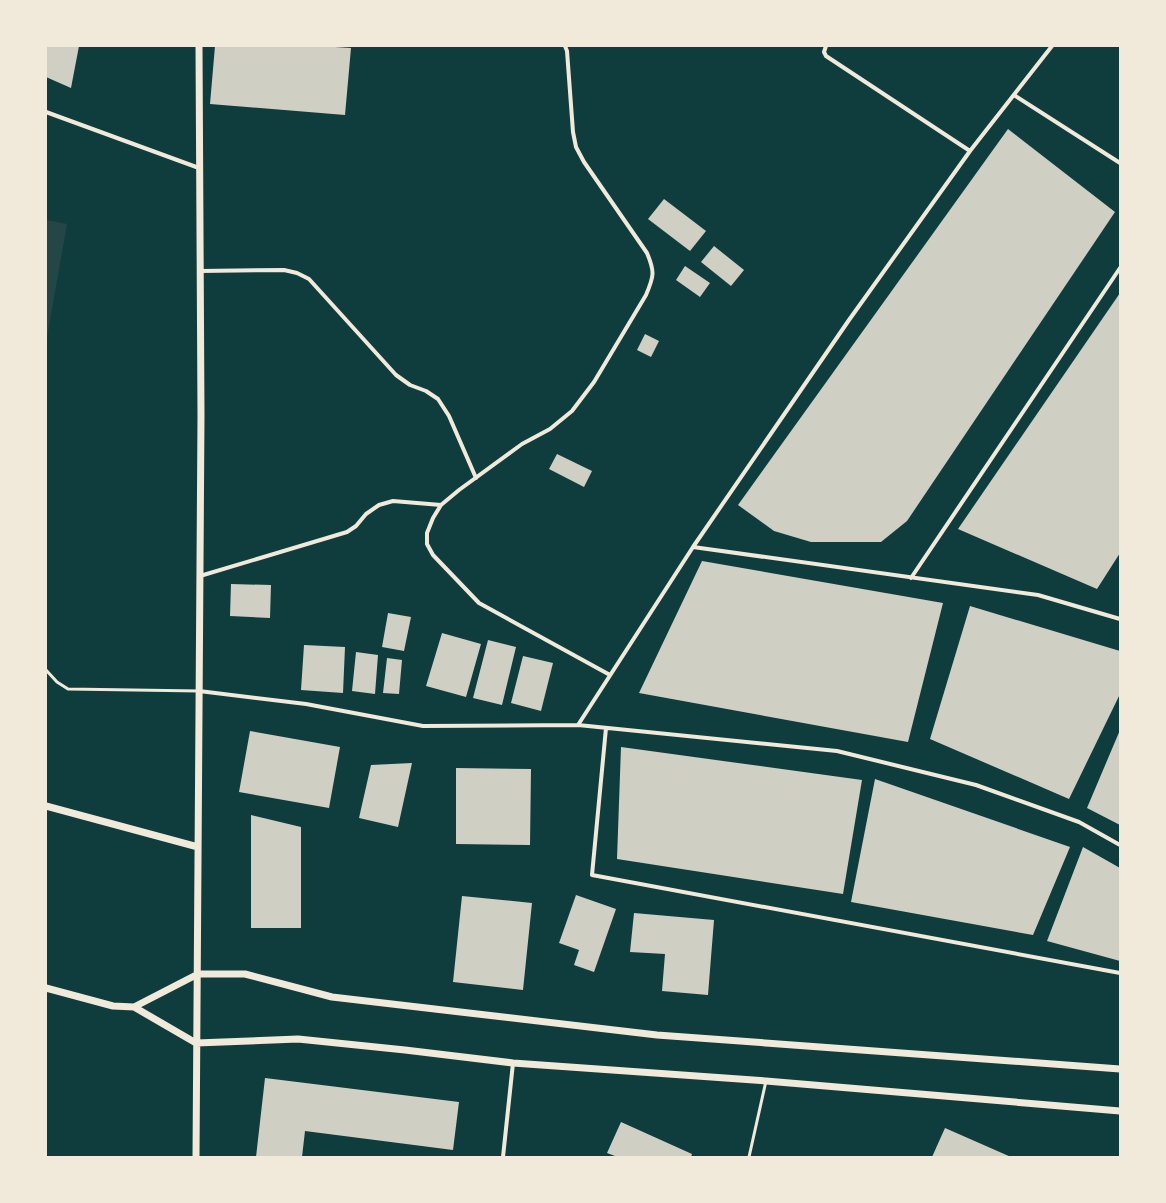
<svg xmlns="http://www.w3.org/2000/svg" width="1166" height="1203" font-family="'IBM Plex Sans',sans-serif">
<rect width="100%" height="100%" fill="#0f3d3e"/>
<path fill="#244646" d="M46 220 67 224 46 343Z"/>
<path fill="#cfcfc3" d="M46 46H79L71 88 46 77Z
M215 46H319L351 48 345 115 210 104Z
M1008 129 1115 212 907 521 881 542H811L774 531 738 505Z
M664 199 706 231 690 251 648 219Z
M714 246 744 270 731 286 701 262Z
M685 266 710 283 700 297 676 280Z
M1120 293V553L1097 589 958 529Z
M645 334 659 341 651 357 637 350Z
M557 454 592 471 584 487 549 469Z
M702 561 943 603 908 742 639 693Z
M231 584 271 585 270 618 230 616Z
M970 606 1120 651V694L1069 799 930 739Z
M388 613 411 617 404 651 382 647Z
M442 633 481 644 466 697 426 686Z
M488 640 516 647 502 705 473 698Z
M304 645 345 647 343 693 301 690Z
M356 652 378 655 375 694 352 691Z
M523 656 553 663 541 711 511 703Z
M387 658 402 660 399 694 383 693Z
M1120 730V825L1087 808Z
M250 731 340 747 329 808 239 792Z
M621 747 862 780 843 894 617 859Z
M412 763 398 827 359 818 371 765Z
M456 768 531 769 530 845 456 844Z
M875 779 1070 847 1033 935 851 902Z
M251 815 301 827V928H251Z
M1083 847 1120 868V961L1047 941Z
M576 895 616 909 594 972 574 965 579 950 559 943Z
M462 896 532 903 523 990 453 982Z
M634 913 714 920 708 995 662 991 665 954 630 952Z
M265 1078 459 1102 453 1150 305 1131 302 1157H256Z
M621 1122 692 1154 691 1157H614L615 1156 607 1153Z
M945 1128 1011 1157H932Z"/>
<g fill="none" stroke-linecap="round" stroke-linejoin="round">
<path stroke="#f1e9da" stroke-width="3" d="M46 670 57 682 68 689 199 691
M749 1157 766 1081"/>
<path stroke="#f1e9da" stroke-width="4" d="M565 46 567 51 573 132 576 147 584 162 647 253C655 272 654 276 646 295L594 382 572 411 550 429 522 444 459 490 441 505 433 518 427 533V544L433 555 479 603 610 675
M826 46 824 52 826 56 970 151
M1014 95 1120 163
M46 112 199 168
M200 271 284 270 297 273 309 279 396 375 410 385 426 391 438 399 449 416 476 478
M693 547 1038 595 1120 619
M200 576 347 532 356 526 366 514 379 505 393 501 441 505
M911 578 1120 268
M199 691 306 704 423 726 578 725 837 751 976 785 1079 822 1120 845
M578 725 693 547 849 320 970 151 1052 46
M606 728 592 875 1120 973
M503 1157 513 1063"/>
<path stroke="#f1e9da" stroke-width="7" d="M46 806 198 847
M46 988 113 1006 134 1007 196 1043 298 1039 405 1050 513 1063 766 1081 1120 1111
M134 1007 198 974H245L332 997 657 1035 1120 1069
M196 1157 201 416 199 46"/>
</g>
<rect width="1166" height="1203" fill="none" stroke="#f1e9da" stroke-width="94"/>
</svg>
